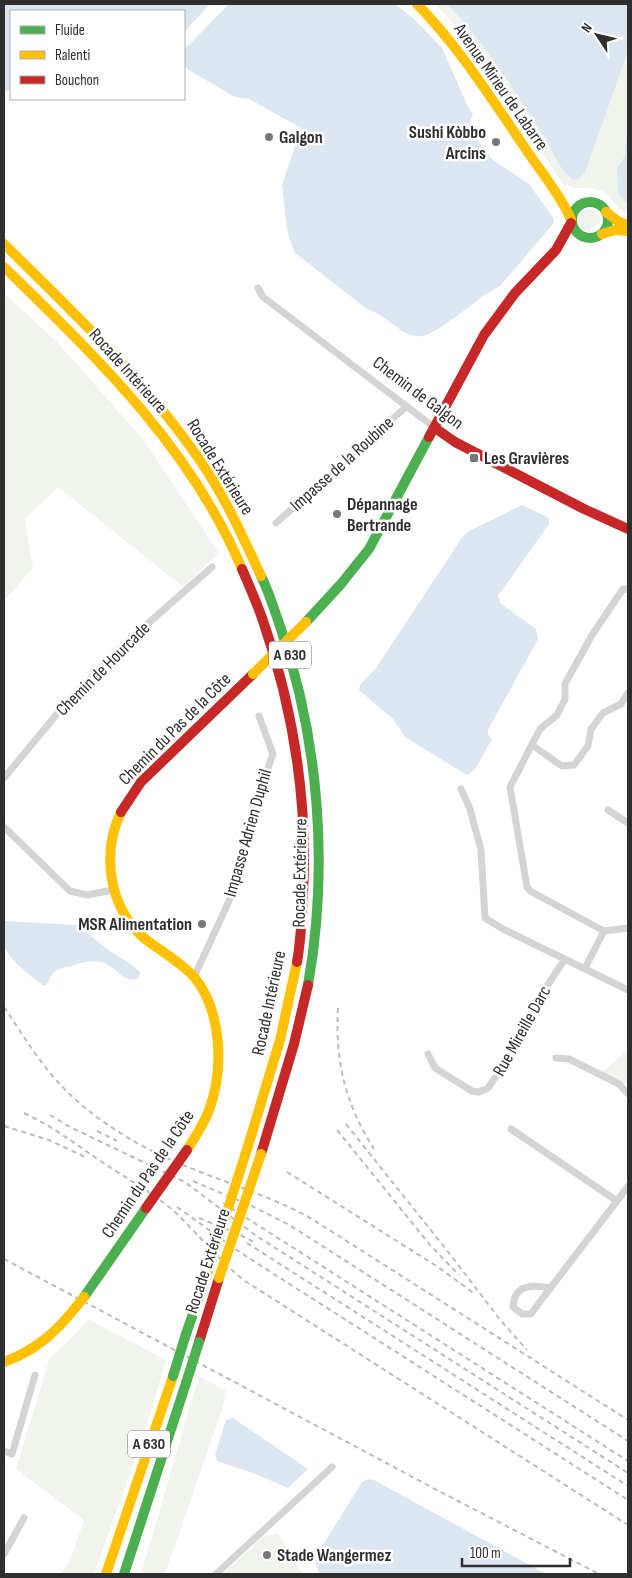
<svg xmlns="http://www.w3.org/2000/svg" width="632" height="1578" font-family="'Sofia Sans Condensed',sans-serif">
<rect width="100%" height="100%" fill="#fff"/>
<path fill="#f0f4ed" d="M436 4H628V213L619 209 609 196 602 191 590 188H575L563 184 465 37Z
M586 209 596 210 600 215 601 222 593 227 589 232C580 230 576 223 579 215Z
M4 293 60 345 145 442 219 553 183 587 58 487 25 519 33 568 4 601Z
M628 1050V1082L624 1084 602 1072Z
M88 1319 166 1360 144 1434 94 1574H63L61 1573 70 1561 84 1520 16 1469 50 1357 69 1341Z
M199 1376 226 1391 222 1410 165 1574H141Z
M278 1534 303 1574H223L264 1536Z"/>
<path fill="#dce6f0" d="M4 4H210L184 32V11H11V90L4 92Z
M229 4H395L414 19 442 48 468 107 473 114 470 122 471 132 492 159 529 184 554 219 553 224 500 286 481 297 476 302C464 310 436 333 423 336 416 337 410 335 404 332 392 324 381 314 367 309L295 253 290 241 287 229 282 185 301 128 249 99 235 97 192 72 184 66V50Z
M447 4H628V51L585 172 579 179 573 180C559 170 553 151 544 136 514 92 485 41 447 4Z
M628 133V205L618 193 617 169 625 156V149Z
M522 505 549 518V524L498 596 500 603 536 629 538 639 488 730V735L492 739 475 769 469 774H465L405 737 393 719 359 690 360 685 376 668 463 536 471 530Z
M4 921 76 925C87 932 97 941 107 949 118 957 130 962 140 972L139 978C124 985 115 966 102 962 92 960 80 963 71 966 65 967 57 969 53 973 49 978 51 980 45 986 34 980 6 957 4 945 2 938 4 929 4 921Z
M233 1418 308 1469 288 1488 258 1475 217 1461 215 1455 226 1420Z
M368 1479 374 1480 546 1574H319L315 1561 319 1551 362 1482Z"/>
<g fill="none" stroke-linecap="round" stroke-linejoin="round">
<path stroke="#d4d4d4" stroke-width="7" d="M258 288 263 297 271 303 435 428
M276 523 407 406
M532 745 562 766 574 765 588 746 591 729 603 713 621 704 628 693
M4 778 62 708 119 649 212 567
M461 789 470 809 481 850 485 918 503 929 628 990
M608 810 628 823
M4 827 70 891 87 895 113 890
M604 931 530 891 527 887 510 787 540 729 557 715 565 699V684L592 635 623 589H628
M585 968 604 931 628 928
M194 977 235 888 254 807 273 754 259 716
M428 1054 435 1068 472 1091 479 1092 488 1088 525 1034 528 1028 533 1007 565 959
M556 1058 569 1059 619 1084 628 1094
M511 1129 617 1201
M551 1288C534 1285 514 1283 513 1307L522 1314H531L542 1299 617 1201 628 1186
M4 1451 12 1454 35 1375
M4 1554 24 1518
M216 1574 332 1467"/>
<path stroke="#4caf50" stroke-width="10" d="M572 220a18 18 0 1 1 36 0a18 18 0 1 1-36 0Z
M261 576C269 592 274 609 280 626 319 740 329 866 308 985
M306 622 341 584 369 549 429 437
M84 1297 146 1208
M186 1334 208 1271
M124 1574 186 1383"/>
<path stroke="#ffc107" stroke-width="10" d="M417 4C459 47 491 98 525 148 541 172 559 193 571 219
M606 212 619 222 628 225
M602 234 615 230 628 231
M4 244C74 313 145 380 201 462 225 497 243 537 261 576
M4 267C96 357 191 447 242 569
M121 812C101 854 109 907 144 938 160 951 181 962 195 978 222 1012 224 1070 209 1110 204 1124 195 1137 187 1150
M248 1146 280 1040 297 962
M4 1362C35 1351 56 1332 76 1307
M106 1574 173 1376"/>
<path stroke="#c62828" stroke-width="10" d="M435 428 455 442 584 509 628 529
M429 437 484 335 515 293 556 250 571 223
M242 569C249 585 256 601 262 618 293 707 308 800 303 894 302 917 301 940 297 962
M121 812 141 782 253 674
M261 1154 294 1044 308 985
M199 1342 219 1278"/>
<path stroke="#bbb" stroke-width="2" stroke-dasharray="5 4" stroke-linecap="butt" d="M4 1007C21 1032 37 1059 57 1081 90 1118 137 1146 183 1165 226 1183 271 1196 312 1219L628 1420
M338 1008C335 1062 345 1103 374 1149
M24 1113C54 1127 75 1144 102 1162 127 1179 154 1193 177 1214 200 1236 219 1261 245 1281L628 1525
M50 1115 70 1127 185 1182 255 1235 628 1473
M346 1124 449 1253 501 1321 527 1350
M4 1126 49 1140 85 1157
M337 1130 430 1245 459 1275
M97 1131 117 1141
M287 1172 438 1267 475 1294
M193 1181 256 1208 291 1226 628 1441
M223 1203 628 1461
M177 1207 241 1253 628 1500
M199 1218 234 1232 256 1243
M247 1243 628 1486
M4 1259 435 1489 599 1574"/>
<path stroke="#4caf50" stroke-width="10" d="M173 1376 186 1334
M186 1383 199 1342"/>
<path stroke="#ffc107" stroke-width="10" d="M253 674 306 622
M208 1271 248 1146
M219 1278 261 1154
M76 1307 84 1297"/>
<path stroke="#c62828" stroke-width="10" d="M146 1208 187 1150"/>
</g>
<g fill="#787878" stroke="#fff" stroke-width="2">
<circle cx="269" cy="137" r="5"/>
<circle cx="496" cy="142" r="5"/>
<rect x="469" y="453" width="10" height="10" rx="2.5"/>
<circle cx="337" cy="514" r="5"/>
<circle cx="202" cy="924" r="5"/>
<circle cx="267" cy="1555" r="5"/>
</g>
<g text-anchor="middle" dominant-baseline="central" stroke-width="5" stroke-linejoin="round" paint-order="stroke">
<g fill="#fff" stroke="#6d6d6d" stroke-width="1">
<rect x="269" y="641.5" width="42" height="27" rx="4"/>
<rect x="128" y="1430.5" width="42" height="27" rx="4"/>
</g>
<g font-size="16" font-weight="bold" fill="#2f2f2f">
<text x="290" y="655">A 630</text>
<text x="149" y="1444">A 630</text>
</g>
<g font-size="18" fill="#2f2f2f" stroke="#fff">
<text transform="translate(501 87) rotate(55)">Avenue Mirieu de Labarre</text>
<text transform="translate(128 371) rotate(48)">Rocade Intérieure</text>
<text transform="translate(418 393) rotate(37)">Chemin de Galgon</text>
<text transform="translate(342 464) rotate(-42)">Impasse de la Roubine</text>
<text transform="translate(220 467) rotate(58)">Rocade Extérieure</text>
<text transform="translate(103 669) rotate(-45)">Chemin de Hourcade</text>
<text transform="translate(175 729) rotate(-45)">Chemin du Pas de la Côte</text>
<text transform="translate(248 833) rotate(-74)">Impasse Adrien Duphil</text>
<text transform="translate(300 873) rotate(-89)">Rocade Extérieure</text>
<text transform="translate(269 1003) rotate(-78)">Rocade Intérieure</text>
<text transform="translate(522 1031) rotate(-61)">Rue Mireille Darc</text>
<text transform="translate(148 1174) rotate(-56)">Chemin du Pas de la Côte</text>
<text transform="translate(208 1261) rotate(-72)">Rocade Extérieure</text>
</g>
<g font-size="18" font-weight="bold" fill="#2f2f2f" stroke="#fff" text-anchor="start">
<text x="486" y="132" text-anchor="end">Sushi Kòbbo<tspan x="486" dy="21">Arcins</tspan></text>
<text x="279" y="137">Galgon</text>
<text x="484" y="458">Les Gravières</text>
<text x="347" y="504">Dépannage<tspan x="347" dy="21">Bertrande</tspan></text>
<text x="192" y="924" text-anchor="end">MSR Alimentation</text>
<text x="277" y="1555">Stade Wangermez</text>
</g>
</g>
<rect width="632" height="1578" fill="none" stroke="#2f2f2f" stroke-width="10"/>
<rect x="10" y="10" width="175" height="90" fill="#ffffff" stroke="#acacac"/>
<rect x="20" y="26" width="25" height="8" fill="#4caf50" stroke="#acacac"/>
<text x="55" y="35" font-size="15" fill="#2f2f2f">Fluide</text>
<rect x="20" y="51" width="25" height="8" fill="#ffc107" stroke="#acacac"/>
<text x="55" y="60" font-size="15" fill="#2f2f2f">Ralenti</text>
<rect x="20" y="76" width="25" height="8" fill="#c62828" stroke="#acacac"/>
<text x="55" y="85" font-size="15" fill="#2f2f2f">Bouchon</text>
<g transform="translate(597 35) rotate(305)" stroke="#ffffff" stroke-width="4" paint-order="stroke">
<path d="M0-4L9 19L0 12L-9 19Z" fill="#2f2f2f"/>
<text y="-8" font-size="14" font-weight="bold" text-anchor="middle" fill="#2f2f2f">N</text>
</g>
<path d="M462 1558v8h108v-8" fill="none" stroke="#2f2f2f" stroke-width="2.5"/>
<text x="470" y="1558" font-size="15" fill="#2f2f2f" stroke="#ffffff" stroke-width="4" paint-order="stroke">100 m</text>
</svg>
